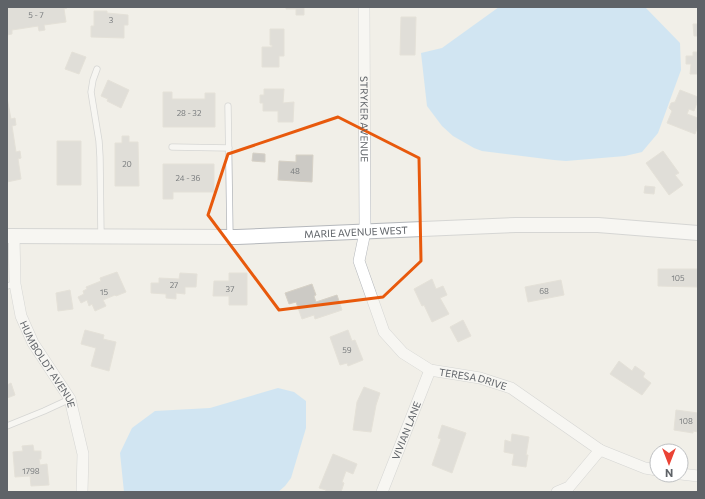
<svg xmlns="http://www.w3.org/2000/svg" width="705" height="499" font-family="Commissioner,sans-serif">
<rect width="100%" height="100%" fill="#f1efe8"/>
<path fill="#aadaff" d="M499 7H645L680 43 681 70 658 133 642 152 625 156 566 161 554 160 482 151 474 148 453 136 442 126 427 106 421 53 442 48Z
M278 388 294 392 306 401V428L291 478 285 486 278 492H124L120 453 132 428 155 411 210 408Z"/>
<path fill="#cccac5" stroke="#d6d1c6" d="M7 7H67V8L64 9 66 22 44 25 45 30 39 31 38 26 12 30V34L7 35Z
M286 7H304V15H296V9H286Z
M94 11H107V13L128 15V25H124V38L91 37V26H94Z
M401 17H416L415 55H400Z
M693 24H698V36H694Z
M270 29H284V56H279V67H262V47H272V45H270Z
M72 52 86 57 79 74 65 69Z
M693 52H698V74H690L691 64H686V56H693Z
M108 80 129 90 121 108 107 101 108 99 101 96Z
M264 89H284L283 103 294 102 293 122H278V111H263V103H260V95H264Z
M680 90 698 97V100L694 111 689 109 687 114 698 118V126L695 134 667 123 672 111 669 108 671 103 675 102Z
M163 92H172V99H205V93H215V127H163Z
M7 98 11 119 15 118 16 125 12 126 16 152 20 151 21 158 18 159 21 179 7 182Z
M122 136H129V142H138L139 186H115V143H122Z
M57 141H81V185H57Z
M663 151 679 173 675 175 683 185 669 195 646 163Z
M253 153 265 154V162L252 161Z
M296 155H313L312 182 278 180 279 161 296 162Z
M163 164H214V192H173V199H163Z
M645 186 655 187 654 194 644 193Z
M658 269H698V287L658 286Z
M117 272 126 292 116 296 115 295 103 300 106 306 95 311 92 304 89 306 87 300 81 303 78 297 84 294 83 291 87 289 86 287 101 281 100 278Z
M180 273 197 274 196 287H185V294L176 293V299L166 298V294L151 293V283H159V278L179 279Z
M229 273H247V305H229V296H213L214 281H229Z
M432 279 436 289 443 286 447 295 440 298 449 314 432 322 424 305 422 306 414 289Z
M561 280 564 295 528 302 525 287Z
M312 284 316 295 314 296 316 302 337 295 342 310 315 319 314 315 302 319 296 302 289 304 285 293Z
M70 290 73 309 58 311 56 293Z
M463 320 471 336 458 342 450 327Z
M85 330 104 335 103 339 116 342 109 371 91 366 96 348 81 344Z
M348 330 352 341 355 340 363 360 348 366 347 363 340 365 330 337Z
M619 361 632 371 635 366 645 373 643 377 651 383 642 395 610 374Z
M11 383 15 395 7 398V385Z
M364 387 380 393 376 405 371 432 353 430 357 402Z
M676 410 698 413V432L693 431V433L674 430Z
M442 425 466 433 452 473 432 465 441 439 438 438Z
M512 434 529 437 526 455H528L526 467 512 465 514 454 504 452 505 440 511 442Z
M33 445 34 451H41V459H39L40 465 47 464 49 485 31 486 30 476 15 477 13 452 23 451 22 446Z
M333 454 357 464 353 474 346 471 342 482 344 483 341 492H325L326 490 319 488Z"/>
<g fill="none" stroke-linecap="round" stroke-linejoin="round">
<g stroke="#b5b8bc" stroke-width="7">
<path id="service" d="M97 69 93 80 91 92 99 141 100 157 101 236
M228 106 230 237
M172 147 229 148
M7 286 15 284
M7 426 44 411 70 399"/>
</g>
<g stroke="#b5b8bc" stroke-width="12">
<g id="minor">
<path id="s1" d="M364 7 365 232 359 261 384 332 403 353 430 370 480 378 511 388 600 450 645 468 657 470"/>
<path id="s2" d="M14 236 15 284 21 316 33 343 70 399 83 454 82 492"/>
<path d="M681 474 698 476"/>
<path id="s3" d="M382 492 430 370"/>
<path d="M557 492 569 487 600 450"/>
</g>
</g>
<g stroke="#b5b8bc" stroke-width="16">
<g id="tertiary">
<path id="s4" d="M7 236 237 237 516 225H598L698 233"/>
</g>
</g>
<use href="#service" stroke="#fff" stroke-width="5.5"/>
<use href="#minor" stroke="#fff" stroke-width="11"/>
<use href="#tertiary" stroke="#fff" stroke-width="14"/>
</g>
<path d="M0 0H705V499H0ZM338 117 419 158 421 261 383 297 279 310 208 215 228 154Z" fill="#f1efe8" fill-opacity=".55" fill-rule="evenodd"/>
<path fill="none" stroke="#e8590c" stroke-width="3" stroke-linejoin="round" d="M338 117 419 158 421 261 383 297 279 310 208 215 228 154Z"/>
<g text-anchor="middle" dominant-baseline="central" stroke-width="4" stroke-linejoin="round" paint-order="stroke">
<g font-size="8" fill="#7a7d7f">
<text x="36" y="15">5 - 7</text>
<text x="111" y="20">3</text>
<text x="189" y="113">28 - 32</text>
<text x="127" y="164">20</text>
<text x="295" y="171">48</text>
<text x="188" y="178">24 - 36</text>
<text x="678" y="278">105</text>
<text x="174" y="285">27</text>
<text x="230" y="289">37</text>
<text x="544" y="291">68</text>
<text x="104" y="292">15</text>
<text x="347" y="350">59</text>
<text x="686" y="421">108</text>
<text x="31" y="471">1798</text>
</g>
<g font-size="10" fill="#5f6368" stroke="#fff">
<text stroke="none"><textPath href="#s1" startOffset="112">STRYKER AVENUE</textPath></text>
<text stroke="none"><textPath href="#s4" startOffset="349">MARIE AVENUE WEST</textPath></text>
<text stroke="none"><textPath href="#s2" startOffset="136">HUMBOLDT AVENUE</textPath></text>
<text stroke="none"><textPath href="#s1" startOffset="434">TERESA DRIVE</textPath></text>
<text stroke="none"><textPath href="#s3" startOffset="66">VIVIAN LANE</textPath></text>
</g>
</g>
<rect width="705" height="499" fill="none" stroke="#5f6368" stroke-width="16"/>
<g transform="translate(669 463) rotate(180)"><circle r="19" fill="#ffffff" stroke="#bfc1c3"/>
<path d="M0-3L7 15L0 10L-7 15Z" fill="#ea4335"/>
<text y="-6" font-size="11" font-weight="bold" text-anchor="middle" fill="#5f6368">N</text>
</g>
</svg>
